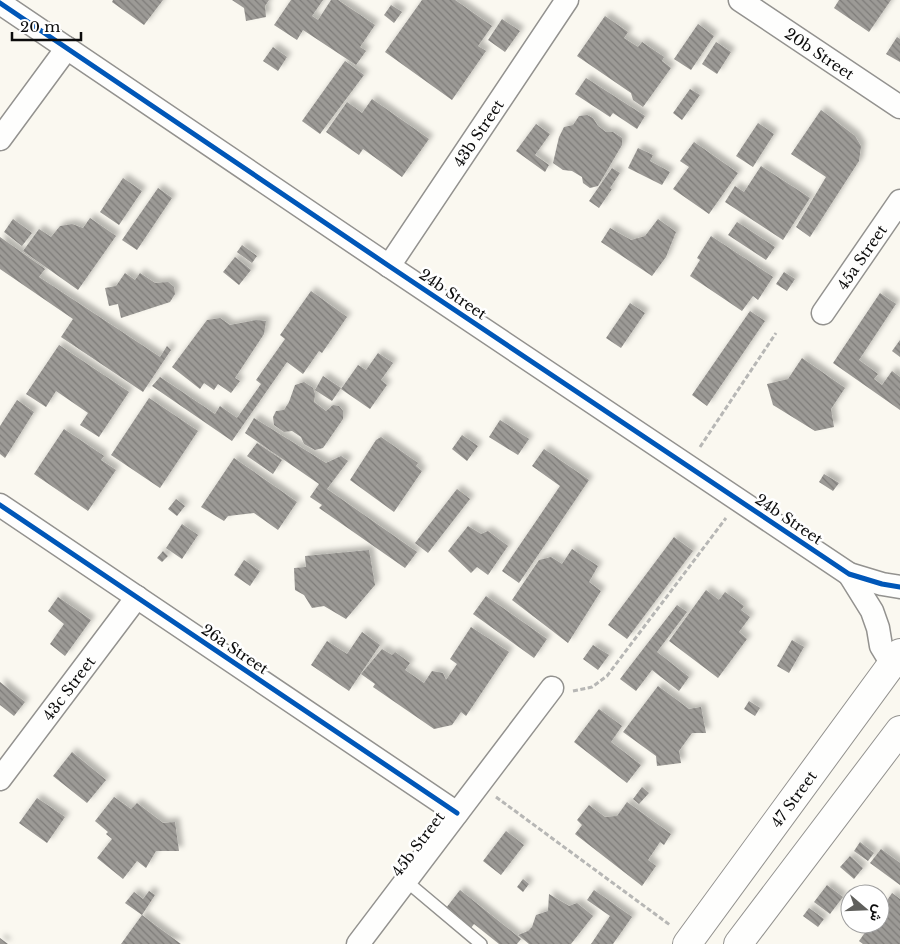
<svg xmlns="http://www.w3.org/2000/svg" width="900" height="944" font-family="'Libre Baskerville',Vazirmatn,serif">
<defs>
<pattern id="building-back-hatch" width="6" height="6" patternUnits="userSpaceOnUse" patternTransform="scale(1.25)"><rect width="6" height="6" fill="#9c9a96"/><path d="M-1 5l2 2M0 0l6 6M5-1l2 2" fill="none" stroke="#7e7c79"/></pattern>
<filter id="shadow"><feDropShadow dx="4.5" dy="-4.5" stdDeviation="2.5" flood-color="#0004"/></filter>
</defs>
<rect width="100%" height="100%" fill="#faf8f0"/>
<path fill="url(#building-back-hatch)" filter="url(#shadow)" d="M113 0H163L144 25 112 2Z
M232 0H269L265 6 266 17 246 21 244 8Z
M291 0H323L312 16 318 20 331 0H338L375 25 360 47 366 51 356 65 303 30 297 40 274 25Z
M422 0H455L492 26 478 46 486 51 452 100 385 52Z
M839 0H891L869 32 834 8Z
M391 5 402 12 394 23 384 15Z
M605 16 628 32 624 38 638 47 642 42 664 57 662 61 671 68 643 107 633 100 631 93 577 56Z
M502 19 520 31 505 52 488 40Z
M698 24 714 36 691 70 674 59Z
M897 37 900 39V62L886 54Z
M716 42 731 52 717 74 702 64Z
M273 47 287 57 278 71 263 61Z
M345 61 364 75 320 134 302 121Z
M586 78 645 116 637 129 613 113 610 117 575 94Z
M690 89 700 95 682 120 673 113Z
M372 99 429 139 402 177 363 149 359 155 326 132 347 102 362 113Z
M821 110 855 136 861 146 859 161 810 237 796 227 826 177 791 154Z
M587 115 593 118 598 126 606 132H613L622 138V145L598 186 590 188 583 183 582 177 572 171 563 170 553 163 559 137 564 127 573 125 579 116Z
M758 123 774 134 753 167 736 156Z
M536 124 550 134 535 155 549 165 545 172 516 151Z
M694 142 738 173 709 214 673 189 689 167 680 161Z
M638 148 653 155 650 161 670 172 662 185 628 168Z
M761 166 810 198 783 240 725 202 735 186 744 192Z
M612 168 620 173 610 188 612 189 599 208 589 201Z
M123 178 142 191 119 225 100 212Z
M158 188 172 198 137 250 122 240Z
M90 218 116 236 78 290 23 251 39 229 51 237 60 226 72 224 83 228Z
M13 219 32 233 22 246 4 232Z
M658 219 676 232 666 257 652 276 601 242 610 228 631 240 645 236Z
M737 222 775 247 766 260 728 235Z
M711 236 773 277 758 300 753 296 742 311 690 276 700 260 697 258Z
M0 237 45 269 39 277 160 357 167 346 171 350 143 392 61 337 73 319 0 269Z
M242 245 257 256 252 263 237 252Z
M235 257 251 270 239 285 223 272Z
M784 272 795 279 787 291 776 284Z
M125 273 135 280 140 273 155 283 168 282 174 287 175 294 170 302 121 318 118 304 109 306 105 288 116 286Z
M311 291 347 317 322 353 319 351 303 374 287 362 232 441 152 386 160 377 215 414 220 406 237 418 261 384 256 380 285 339 280 335Z
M880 293 896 304 859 360 878 374 874 379 882 385 892 371 900 377V410L833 363Z
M630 303 645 313 621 348 606 338Z
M750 311 765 321 707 406 692 395Z
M220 318 230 325 256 320 266 321 264 334 235 378 240 381 231 393 218 384 214 390 204 383 200 389 172 367 207 320Z
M900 340V357L892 351Z
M59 345 129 392 99 437 80 425 88 413 56 391 46 407 26 394Z
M378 353 393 363 381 380 387 385 370 409 341 389 358 365 366 370Z
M802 358 845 388 831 409 834 427 815 431 773 405 767 384 788 379Z
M323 376 341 388 332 401 315 390Z
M304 382 313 388 315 394 314 402 326 411 333 405 339 406 343 411V419L323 448 315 450 304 444 301 437 292 431 284 432 274 425 273 417 276 411 284 410 289 402 295 385Z
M149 398 198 431 160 488 111 455Z
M17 400 34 412 5 458 0 454V426Z
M254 418 326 463 341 456 348 461 327 489 417 552 405 568 319 508 322 505 310 497 319 484 245 433Z
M500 420 529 439 518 455 489 437Z
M64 429 104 456 101 460 116 470 88 511 34 474Z
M462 435 478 446 467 461 452 449Z
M381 437 418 463 416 466 422 471 394 512 350 480 376 440Z
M257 443 282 460 273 474 247 456Z
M544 449 589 480 519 583 502 571 560 486 532 466Z
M234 458 297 502 278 530 254 513 228 516 224 521 201 507Z
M824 474 839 483 833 491 819 482Z
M457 489 470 499 428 553 415 543Z
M176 499 185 506 177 516 168 509Z
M182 524 198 535 182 559 166 548Z
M468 526 481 534 488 531 508 546 488 575 477 567 471 573 448 551Z
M674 537 693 551 627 639 608 625Z
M572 549 598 566 589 582 601 591 568 643 512 600 539 560 551 557 562 564Z
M369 550 375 585 346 619 324 606 312 608 304 595 295 590 294 568 306 567 305 556Z
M163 551 168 556 162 562 157 558Z
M244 560 260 571 250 586 234 575Z
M706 590 719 600 725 592 744 606 741 610 750 617 739 632 747 639 718 678 669 641Z
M486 596 547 639 534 658 473 614Z
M58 597 91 620 65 656 50 644 64 624 48 611Z
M677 605 687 612 657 652 689 677 679 691 652 670 636 691 620 679Z
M471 627 509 652 466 716 461 712 452 725 434 729 373 687 375 684 361 674 382 649 392 655 395 652 410 663 405 670 424 683 432 671 443 673 446 680 457 664 450 659Z
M362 632 380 645 349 691 311 665 327 641 347 654Z
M792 640 804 647 789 673 777 666Z
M593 645 609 655 598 670 583 659Z
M0 682 25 702 14 716 0 705Z
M658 686 689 709 701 707 706 733H692L679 751 681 763 657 766 656 756 623 732Z
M749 701 760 708 755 716 744 709Z
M599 709 622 726 611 742 641 765 627 783 574 742Z
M72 752 106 780 87 803 53 776Z
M642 787 649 793 639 804 633 799Z
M114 797 131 809 137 803 163 823 175 822 179 851H156L146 868 137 861 123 879 97 858 112 839 106 834 108 832 95 821Z
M37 798 65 817 47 843 19 823Z
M627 802 671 834 664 845 660 842 648 860 656 866 642 886 575 834 582 825 577 820 589 805 605 817 617 816Z
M506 831 524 845 501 875 483 861Z
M860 842 874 853 868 861 854 851Z
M881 849 900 863V885L870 863Z
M850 856 863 868 854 879 840 867Z
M523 879 529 884 523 892 517 887Z
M827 885 843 897 830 914 814 902Z
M460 890 521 939 517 944H499L474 924 471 928 446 908Z
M594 890 632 917 613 944H591L610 916 587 900Z
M149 891 155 895 142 915 125 903 134 892 143 899Z
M892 893 900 899V944H863L859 941 871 924H880V911Z
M549 894 569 906 577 903 593 916 571 944H529L518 935 528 931 532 927 536 915 548 911Z
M809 908 824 919 818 927 803 916Z
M142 915 155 925 181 944H121Z
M0 938 8 944H0Z"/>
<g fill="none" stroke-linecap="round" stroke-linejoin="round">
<g stroke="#93928f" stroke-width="14">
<path id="service" d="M406 881 481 944"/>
</g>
<g stroke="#93928f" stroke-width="25">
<g id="minor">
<path id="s1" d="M740 0 900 107"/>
<path d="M0 3 389 266 849 574 882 584 900 587"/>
<path d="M0 139 67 48"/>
<path id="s2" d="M389 266 567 0"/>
<path id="s3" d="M823 313 900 201"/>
<path d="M0 505 457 813"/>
<path d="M849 574 872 611 878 628 881 646 892 664"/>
<path id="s4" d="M0 779 137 597"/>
<path d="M358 944 552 688"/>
</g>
</g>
<g stroke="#93928f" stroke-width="30">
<g id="tertiary">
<path id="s5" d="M687 944 900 653"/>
<path d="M738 944 900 730"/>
</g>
</g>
<path stroke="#b7b7b5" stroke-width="3" stroke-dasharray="5 2.5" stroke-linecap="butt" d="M700 447 776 333
M573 691 592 687 607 676 726 518
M496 797 670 925"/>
<use href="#service" stroke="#fefefd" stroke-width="11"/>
<use href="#minor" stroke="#fefefd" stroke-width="22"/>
<use href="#tertiary" stroke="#fefefd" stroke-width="28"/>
<g stroke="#fff" stroke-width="8">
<path id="cycleway" d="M0 3 389 266 849 574 882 584 900 587
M0 505 457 813"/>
</g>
<use href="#cycleway" stroke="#0057b8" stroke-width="5"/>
</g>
<g text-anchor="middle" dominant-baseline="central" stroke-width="5" stroke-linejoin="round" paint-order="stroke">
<g font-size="15" fill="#0c0c0c" stroke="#fff">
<text stroke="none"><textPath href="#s1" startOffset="96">20b Street</textPath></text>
<text stroke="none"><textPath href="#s2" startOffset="160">43b Street</textPath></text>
<text stroke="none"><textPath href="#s3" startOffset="68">45a Street</textPath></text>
<text transform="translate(453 294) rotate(34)">24b Street</text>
<text transform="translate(789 519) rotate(34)">24b Street</text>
<text transform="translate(235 649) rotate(34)">26a Street</text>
<text stroke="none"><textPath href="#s4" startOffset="114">43c Street</textPath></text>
<text stroke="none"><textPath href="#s5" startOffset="180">47 Street</textPath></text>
<text transform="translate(418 844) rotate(-53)">45b Street</text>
</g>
</g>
<g transform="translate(865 909) rotate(109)"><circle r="24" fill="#ffffff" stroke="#9e9e9e"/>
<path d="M0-4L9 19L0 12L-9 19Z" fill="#5f5f5c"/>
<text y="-8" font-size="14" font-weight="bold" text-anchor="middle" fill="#0c0c0c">ش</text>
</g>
<path d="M12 32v8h69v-8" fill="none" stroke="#0c0c0c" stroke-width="2.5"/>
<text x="20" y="32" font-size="15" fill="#0c0c0c" stroke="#ffffff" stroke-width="4" paint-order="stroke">20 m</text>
</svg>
